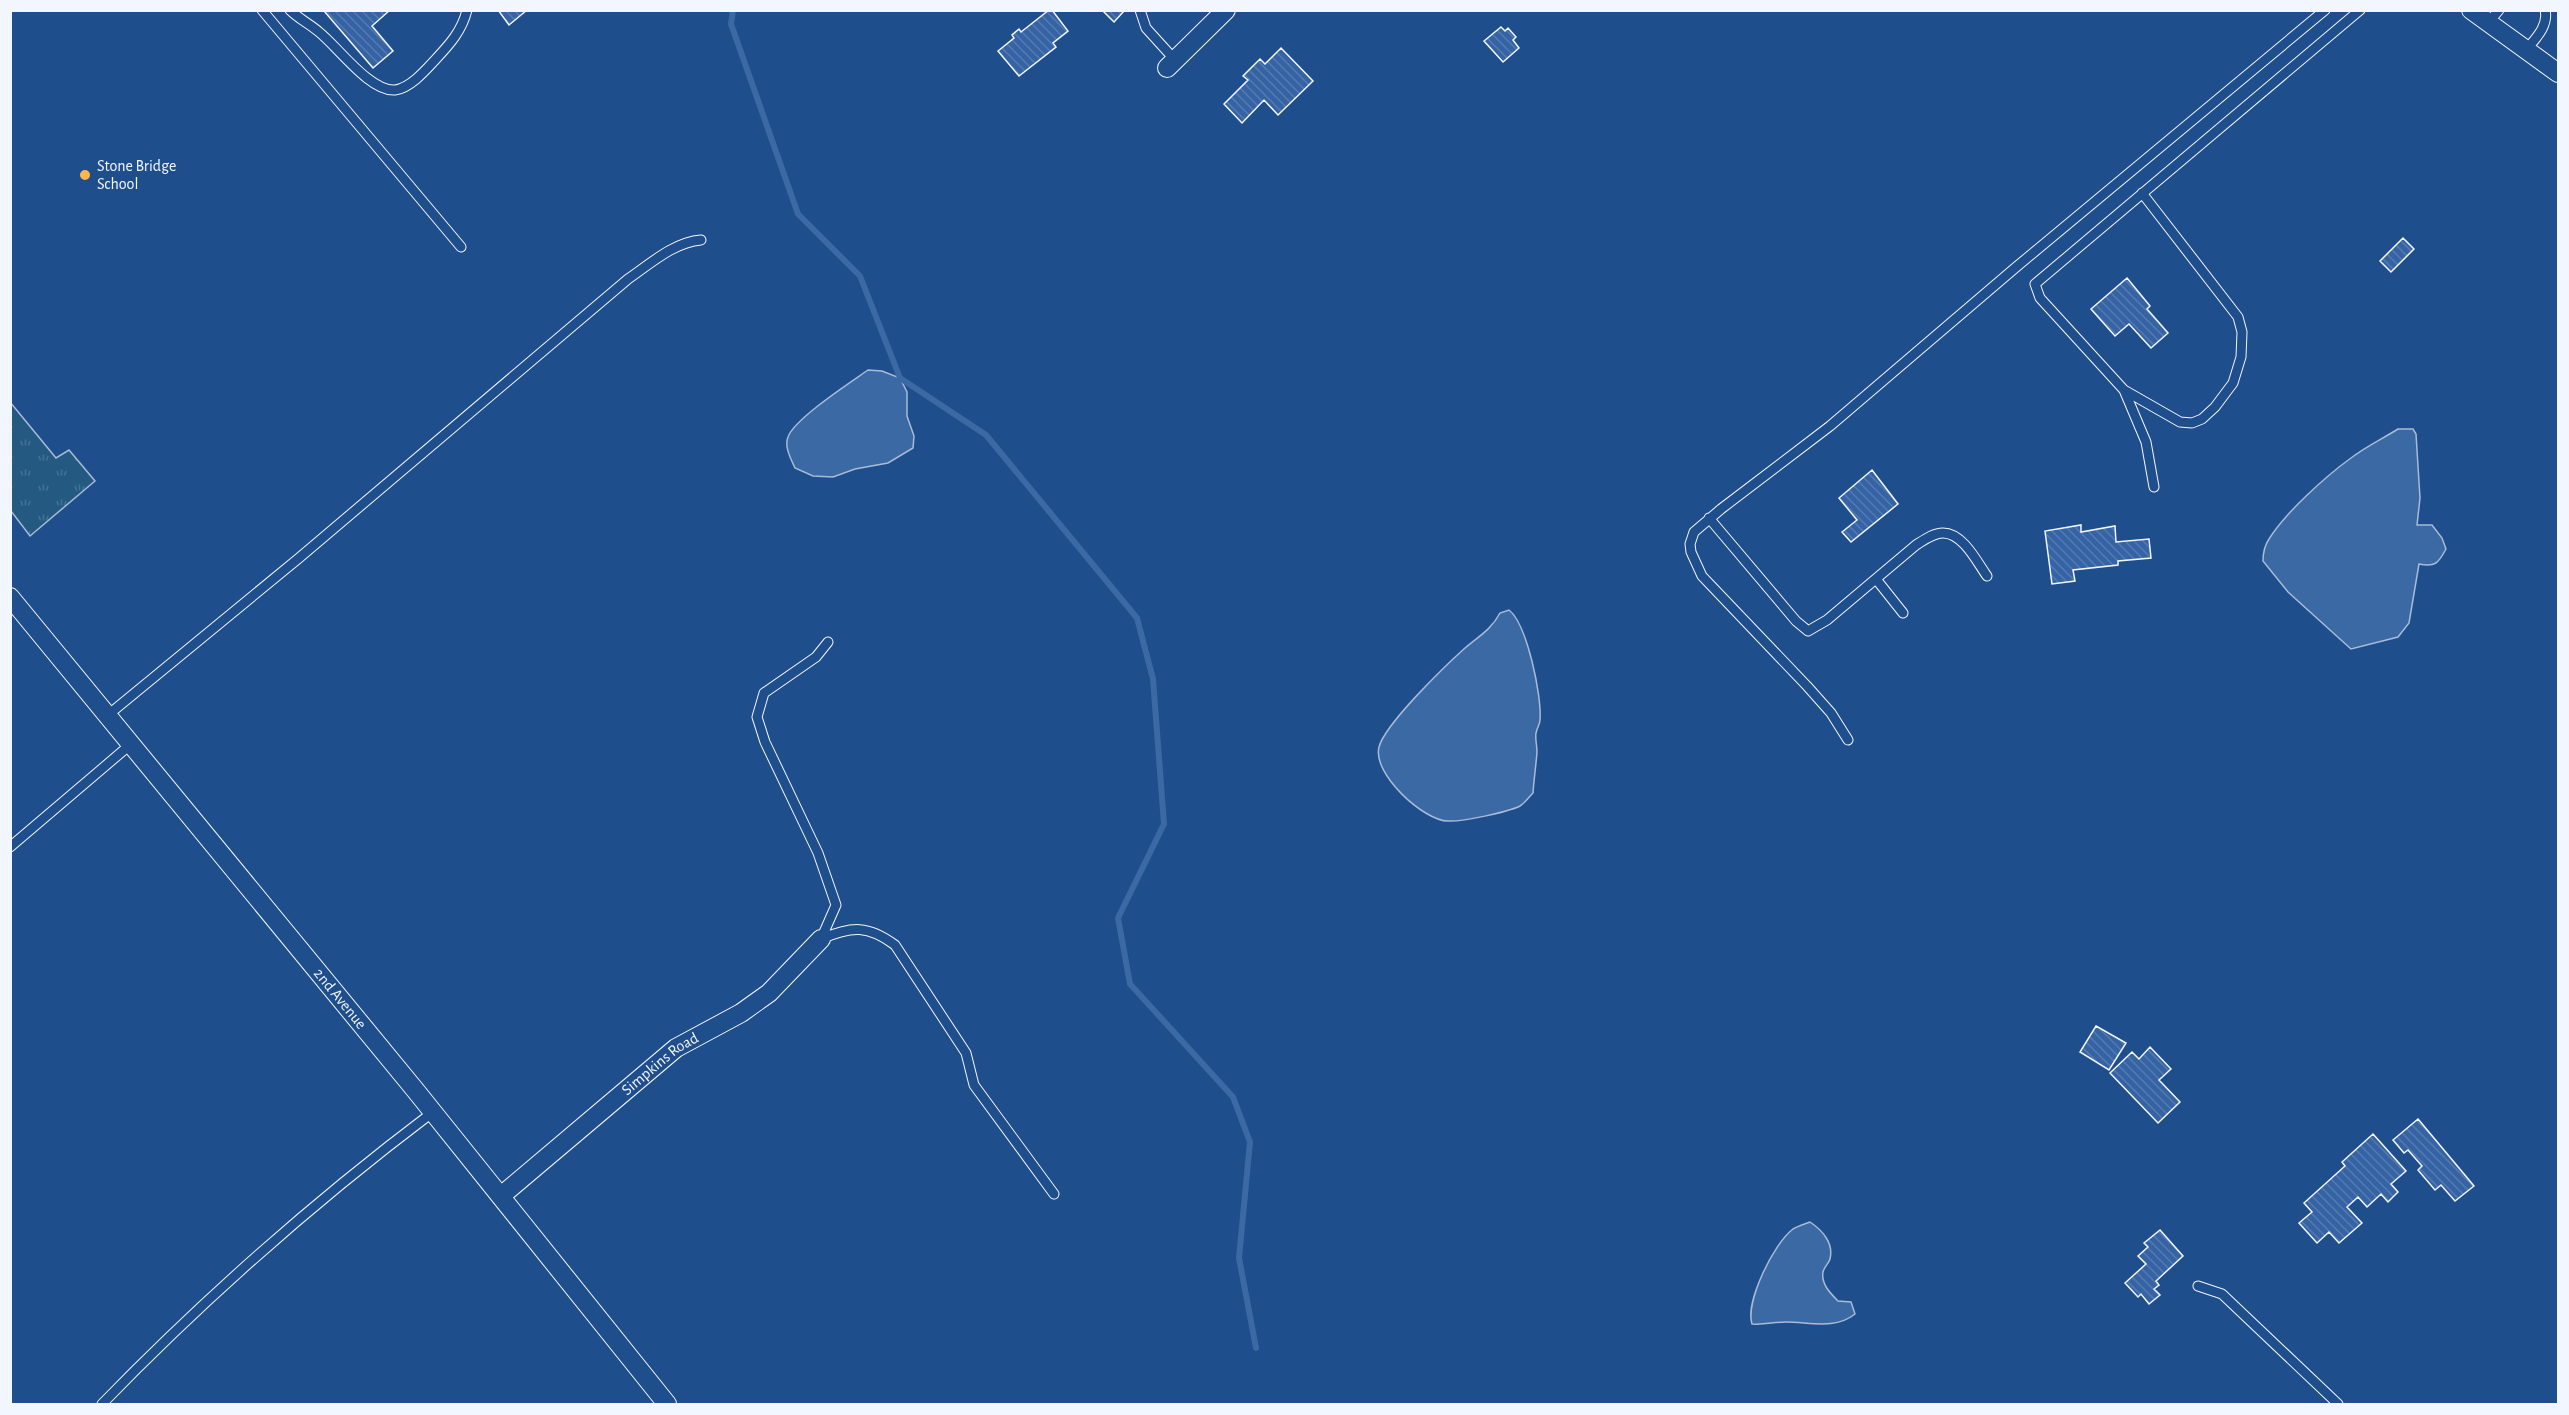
<svg xmlns="http://www.w3.org/2000/svg" width="2569" height="1415" font-family="'Alegreya Sans',sans-serif">
<defs>
<pattern id="park-tufts" width="24" height="20" patternUnits="userSpaceOnUse" patternTransform="scale(1.5)"><rect width="24" height="20" fill="#245a82"/><path d="M3 7l-1-3M5 7V3M7 7l1-3M15 17l-1-3M17 17v-4M19 17l1-3" fill="none" stroke="#447295"/></pattern>
<pattern id="building-back-hatch" width="6" height="6" patternUnits="userSpaceOnUse" patternTransform="scale(1.5)"><rect width="6" height="6" fill="#3563a3"/><path d="M-1 5l2 2M0 0l6 6M5-1l2 2" fill="none" stroke="#537ab1"/></pattern>
</defs>
<rect width="100%" height="100%" fill="#1f4e8c"/>
<path fill="url(#park-tufts)" stroke="#a8bbd7" stroke-width="1.5" d="M10 402 56 458 69 450 95 481 30 536 11 511Z"/>
<path fill="#3b69a3" stroke="#a8bbd7" stroke-width="1.5" d="M868 370 882 371 900 378 907 392V416L914 436 913 448 888 463 855 469 833 477 813 476 795 468C791 459 784 447 788 437 794 419 851 382 868 370Z
M2398 429H2413L2416 434 2420 498 2417 525H2432L2442 538 2446 549C2438 564 2435 567 2419 564L2409 623 2398 637 2351 649 2288 592 2263 561C2263 553 2265 545 2269 539 2285 513 2326 476 2351 458 2365 447 2382 439 2398 429Z
M1509 610C1527 624 1542 696 1540 720 1540 724 1537 728 1536 733 1535 739 1537 745 1537 752 1536 765 1534 779 1533 793 1529 797 1525 803 1520 806 1508 812 1462 822 1448 821 1424 821 1372 774 1379 747 1385 724 1445 666 1465 648 1479 636 1491 630 1500 613Z
M1810 1222C1822 1230 1834 1243 1830 1259 1829 1263 1824 1267 1823 1272 1821 1284 1830 1293 1838 1301L1851 1302 1855 1314C1835 1330 1810 1322 1786 1322 1774 1322 1764 1325 1752 1324 1745 1302 1774 1243 1793 1229 1798 1226 1805 1224 1810 1222Z"/>
<g fill="none" stroke-linecap="round" stroke-linejoin="round">
<path stroke="#3b69a3" stroke-width="6" d="M733 10 731 24 798 214 860 276 900 378 986 435 1137 618 1153 679 1164 824 1118 918 1130 984 1233 1097 1250 1142 1239 1258 1256 1348"/>
</g>
<path fill="url(#building-back-hatch)" stroke="#f2f6ff" stroke-width="1.5" d="M390 10 372 26 393 51 373 68 324 11Z
M498 10H527L509 25Z
M1049 10H1052L1068 31 1053 43 1056 47 1019 76 998 51 1014 38 1012 35 1019 29 1021 32Z
M1102 10H1125L1114 22Z
M1501 27 1505 31 1508 28 1516 37 1513 40 1519 48 1503 62 1484 41Z
M1281 48 1313 81 1278 115 1264 100 1242 123 1224 104 1248 80 1243 76 1260 59 1265 64Z
M2403 238 2414 249 2391 272 2380 261Z
M2127 278 2150 306 2147 309 2168 333 2151 348 2129 324 2115 336 2091 309Z
M1872 470 1898 504 1851 542 1842 532 1857 520 1839 498Z
M2081 525V532L2115 526 2116 542 2149 539 2151 558 2118 561V565L2073 570 2075 581 2052 584 2045 531Z
M2096 1026 2126 1043 2109 1070 2080 1052Z
M2150 1047 2171 1069 2159 1080 2180 1102 2158 1123 2110 1073 2132 1052 2139 1059Z
M2418 1119 2474 1186 2455 1201 2441 1185 2435 1190 2418 1170 2422 1166 2408 1150 2404 1153 2393 1140Z
M2373 1134 2406 1171 2391 1184 2398 1192 2388 1202 2381 1194 2367 1207 2358 1197 2347 1207 2362 1223 2339 1243 2329 1232 2317 1243 2299 1223 2312 1212 2304 1203 2345 1166 2342 1162Z
M2160 1230 2183 1256 2156 1281 2159 1285 2154 1289 2160 1295 2149 1304 2141 1294 2138 1297 2125 1283 2146 1264 2138 1256 2148 1247 2144 1243Z"/>
<g fill="none" stroke-linecap="round" stroke-linejoin="round">
<g stroke="#f2f6ff" stroke-width="11">
<path id="lane" d="M262 10 461 247
M290 10C299 19 310 24 319 32 338 47 370 92 395 90 410 88 425 71 435 60 449 45 462 31 467 10
M1140 10 1146 28 1175 60
M2488 23 2499 10
M2526 50C2535 39 2549 26 2545 10
M2142 193 2238 317 2242 332 2241 357 2233 383 2215 407 2202 419 2192 423 2180 422 2124 390 2040 298 2035 284C2143 192 2252 102 2360 10
M2124 390 2146 442 2154 487
M1709 518 1796 621 1808 631 1827 620 1916 545C1924 540 1933 533 1943 533 1963 533 1977 562 1987 576
M1876 579 1903 613
M108 715 299 558 628 279C650 264 674 242 701 240
M1848 740 1831 713 1807 686 1702 576 1691 552 1690 544 1694 532 1721 509 1830 426 2015 268 2325 10
M10 847 131 744
M821 939C852 926 868 925 895 945L966 1053 974 1085 1054 1194
M821 939 836 905 818 853 765 742 757 717 764 693 816 657 828 642
M2198 1286 2222 1294 2338 1404
M102 1404C205 1298 315 1201 433 1112"/>
</g>
<g stroke="#f2f6ff" stroke-width="20">
<g id="street">
<path d="M2471 10 2558 73"/>
<path d="M1167 68 1226 10"/>
<path id="s1" d="M10 597 416 1091 667 1404"/>
<path id="s2" d="M501 1196 676 1048 741 1013 769 993 821 939"/>
</g>
</g>
<use href="#lane" stroke="#1f4e8c" stroke-width="9"/>
<use href="#street" stroke="#1f4e8c" stroke-width="18"/>
</g>
<circle fill="#ffb74d" stroke="#1f4e8c" stroke-width="2" cx="85" cy="175" r="6"/>
<g text-anchor="middle" dominant-baseline="central" stroke-width="4.5" stroke-linejoin="round" paint-order="stroke">
<g font-size="16" fill="#f2f6ff" stroke="#1f4e8c" text-anchor="start">
<text x="97" y="166">Stone Bridge<tspan x="97" dy="18">School</tspan></text>
</g>
<g font-size="16" fill="#f2f6ff" stroke="#1f4e8c">
<text stroke="none"><textPath href="#s1" startOffset="520">2nd Avenue</textPath></text>
<text stroke="none"><textPath href="#s2" startOffset="207">Simpkins Road</textPath></text>
</g>
</g>
<rect width="2569" height="1415" fill="none" stroke="#f2f6ff" stroke-width="24"/>
</svg>
